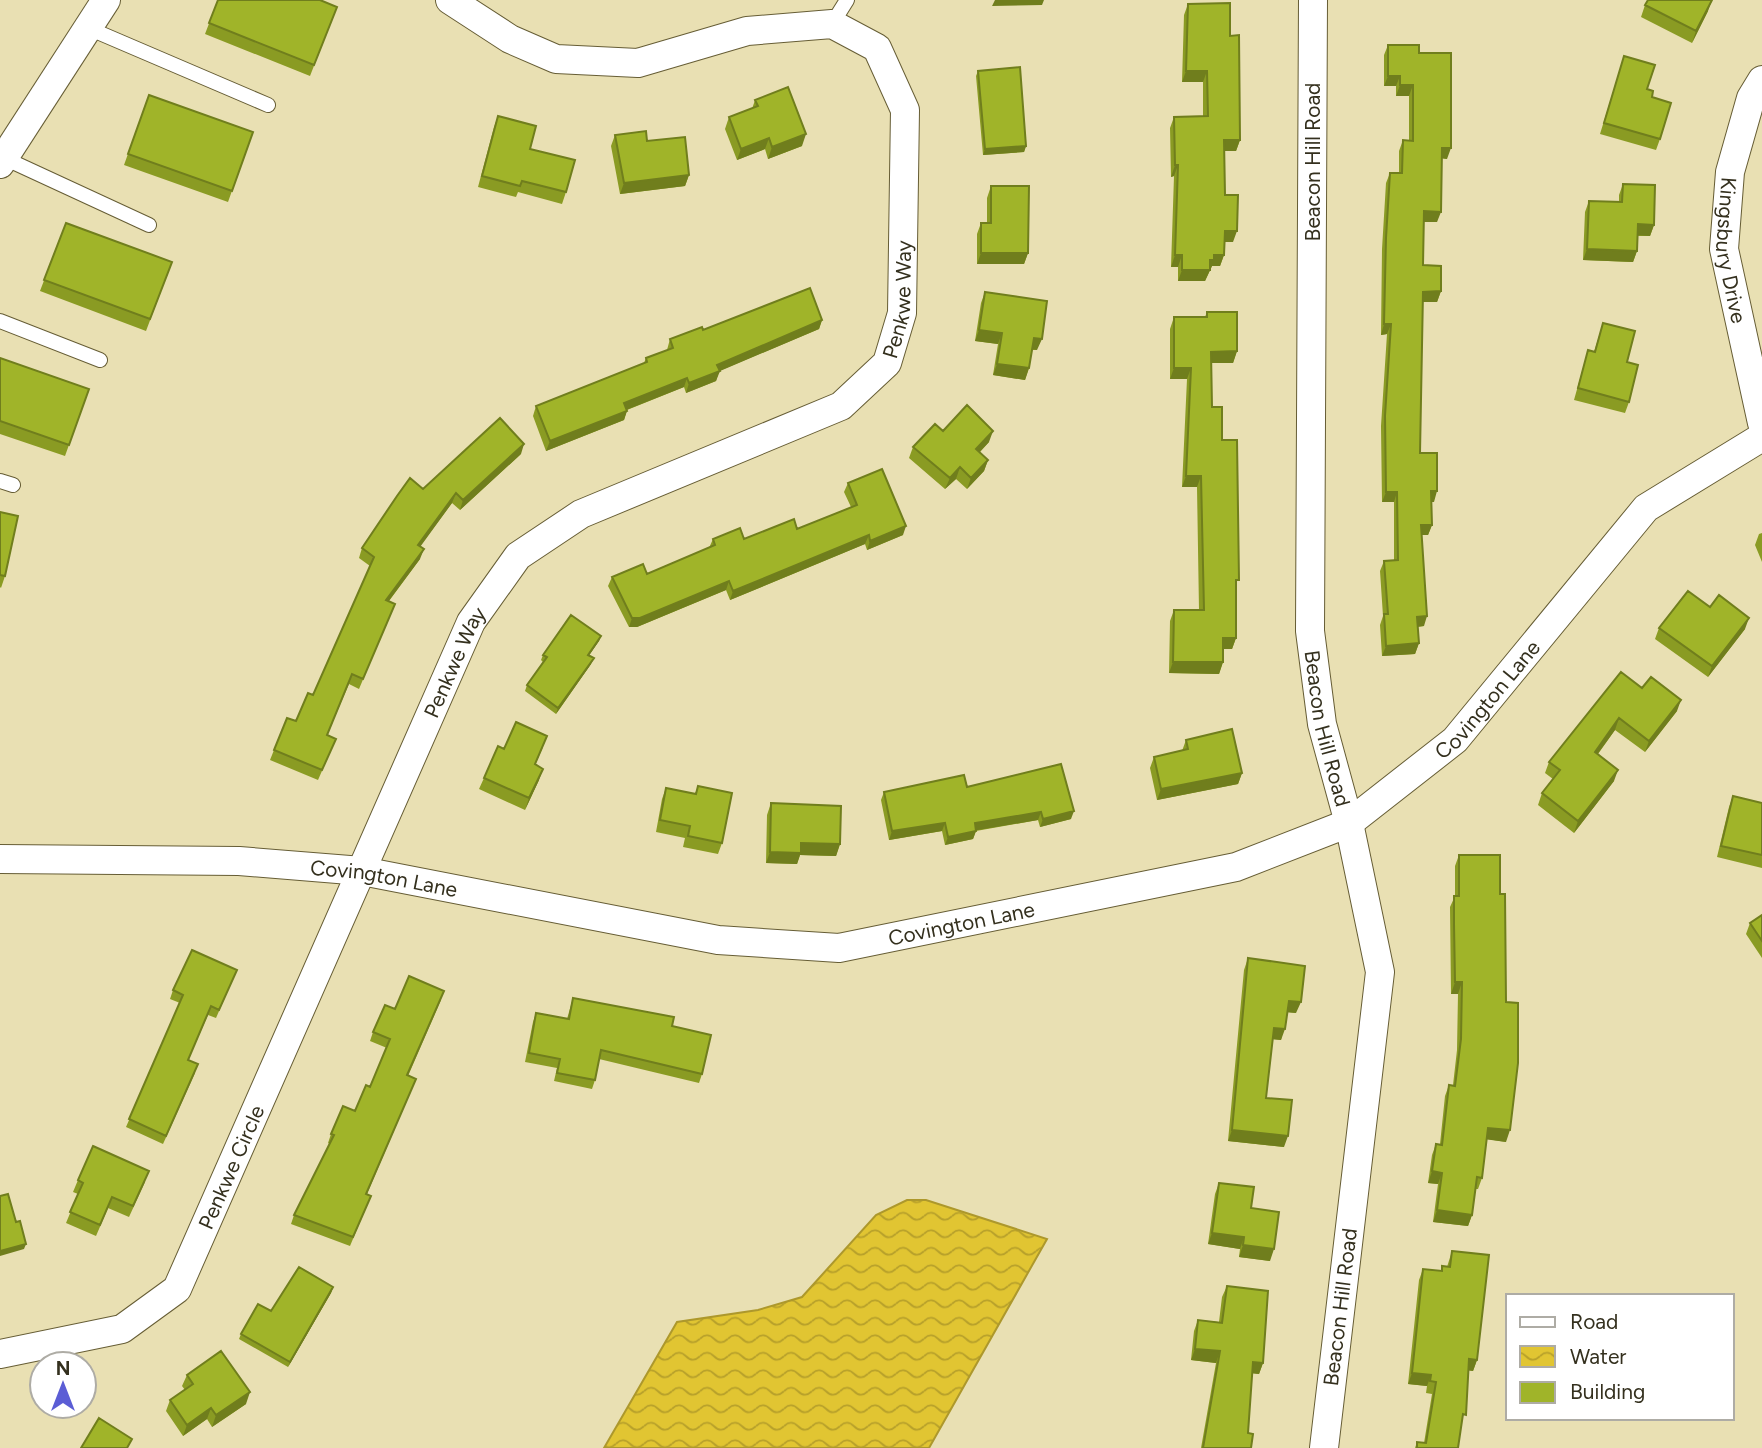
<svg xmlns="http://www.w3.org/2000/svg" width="1762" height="1448" font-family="Figtree,sans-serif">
<defs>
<pattern id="water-waves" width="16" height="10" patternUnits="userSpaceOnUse" patternTransform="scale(1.75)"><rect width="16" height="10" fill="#e1c532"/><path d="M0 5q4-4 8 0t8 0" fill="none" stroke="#b7a02a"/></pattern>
</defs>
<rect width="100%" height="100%" fill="#e9e0b3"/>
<path fill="url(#water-waves)" stroke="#ad982c" stroke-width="2" d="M907 1200H926L1047 1239 929 1448H604L677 1322 758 1310 802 1297 876 1215Z"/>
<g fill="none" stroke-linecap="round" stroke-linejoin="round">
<g stroke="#665d35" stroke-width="16">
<path id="lane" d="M832 24 847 0
M88 28 268 105
M4 158 149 225
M0 321 100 360
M0 481 13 485"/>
</g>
<g stroke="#665d35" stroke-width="30">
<g id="street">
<path id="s1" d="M1313 0 1310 631 1322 724 1349 823 1380 972 1324 1448"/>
<path id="s2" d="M1762 80 1751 98 1730 172 1724 249 1762 423"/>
<path d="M0 164 106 0"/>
<path id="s3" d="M0 859 239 861 362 871 718 940 839 948 1236 867 1349 823 1455 740 1646 508 1762 437"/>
<path id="s4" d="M0 1354 122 1329 177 1289 471 622 518 556 581 514 841 406 887 363 902 313 905 110 877 48 832 24 747 31 638 63 556 59 510 39 450 0"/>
</g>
</g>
<use href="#lane" stroke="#fff" stroke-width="14"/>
<use href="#street" stroke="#fff" stroke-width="28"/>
</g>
<path fill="#8a9b23" d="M218 0 337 7 310 76 205 34Z
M1188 4 1230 36 1240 140 1236 151H1224L1225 195 1233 242H1224V255L1220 266H1212L1205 281H1178V267H1171L1174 176 1171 177 1170 128 1174 117 1203 116V82H1182L1184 15Z
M1645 5 1708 11 1692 43 1641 17Z
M1388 45 1419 53 1447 159 1442 158 1437 222H1424L1423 265 1441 291 1437 302H1423L1420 453 1434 502H1431L1432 525 1428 535H1421L1424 626 1418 627 1419 643 1415 654 1382 656 1380 625 1383 616 1380 571 1384 561 1394 560V502H1382L1381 426 1387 334 1381 335 1382 249 1386 183 1390 173H1399V151L1403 140H1409V96H1396V86H1384V55Z
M1624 56 1647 89 1652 97 1660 139 1656 150 1600 134Z
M978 71 1026 146 1024 152 983 155 976 76Z
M149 95 253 132 228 202 124 165Z
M755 100 802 146 768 159 765 149 737 160 725 129 729 117 752 109Z
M498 116 530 149 566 192 562 204 518 192 516 197 478 187 494 127Z
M615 135 647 141 689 175 685 186 620 194 611 146Z
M1623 184 1654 225 1650 236H1638L1637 251 1633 262 1583 260 1585 212 1589 201 1619 202V195Z
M991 186 1028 253 1024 264H977V234L981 223H987V198Z
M66 223 172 262 146 331 40 291Z
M985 292 1037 350H1032L1029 368 1025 380 993 375 998 344 975 341 981 303Z
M1207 312 1237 351 1233 363H1211L1212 407 1222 440 1236 589V638L1232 649H1223V662L1219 674 1169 673 1170 621 1174 610H1199L1197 487H1182L1187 379H1170V329L1174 317H1205Z
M822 320 819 329 719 371 716 381 686 393 684 387 627 410 624 420 546 451 533 416 536 406 644 363 646 358 667 350 670 339 703 330Z
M1603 323 1627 362 1629 402 1625 413 1574 400 1588 350 1594 352Z
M0 358 89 389 65 456 0 434Z
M943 431 989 442 980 452 988 460 984 471 967 489 956 479 945 489 909 458 913 447Z
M521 454 460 510 452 503 420 546V559L389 601 395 604 359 689 349 684 327 735 332 748 318 780 270 760 274 750 296 721 313 695 370 566 359 558 362 548 423 489Z
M848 483 903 535 867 550 865 544 730 600 726 590 637 627H629L608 586 612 577 647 574 709 548 713 539H744L797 529 851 507 844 492Z
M0 512 5 576 1 588 0 587Z
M1762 533V562L1755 545 1759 534Z
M1710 607 1745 629 1708 677 1655 639 1659 628Z
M601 636 599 641 589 655 591 664 556 714 525 691 527 685 543 662 541 660 543 655Z
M1642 688 1677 711 1645 752 1615 730 1598 754 1614 781 1574 833 1538 805 1542 793 1553 779 1545 773 1549 762Z
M1186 740 1242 773 1238 784 1157 800 1150 768 1154 757 1182 751Z
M543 747 535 765 539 780 525 810 479 789 484 778 504 749Z
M698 786 722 843 718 854 683 847 685 838 656 832 662 799 666 788 695 794Z
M967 787 1071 819 1040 827 1038 820 976 831 973 839 945 845 942 831 889 840 881 800 884 792Z
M1733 796 1762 803V868L1717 857 1729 807Z
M771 803 840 844 836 856 800 855 797 864 766 863 767 815Z
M1459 855 1500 894 1506 1142 1487 1139 1482 1178 1478 1189H1475L1472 1215 1468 1226 1433 1222 1438 1184 1428 1183 1432 1155 1436 1144H1440L1445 1096 1449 1085H1453L1457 1050 1458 994H1451L1450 907 1455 896V866Z
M1762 915V958L1746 934 1750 923Z
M1248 958 1296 1013 1287 1012 1281 1040 1273 1039 1266 1098 1284 1147 1228 1141 1244 970Z
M237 970 216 1018 208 1015 188 1060 195 1073 163 1144 126 1127 180 1003 170 999 173 990Z
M573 998 672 1026 702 1074 699 1083 599 1059 595 1080 592 1089 554 1081 557 1068 525 1062 533 1022 536 1013 567 1019Z
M441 1000 408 1076 416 1079 367 1194 371 1196 350 1246 291 1224 294 1215 330 1144 328 1143 331 1134 355 1111 370 1087 387 1048 370 1041 373 1032 395 1009Z
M78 1180 145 1182 129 1217 108 1208 96 1236 66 1223 78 1194 73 1192Z
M1219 1183 1251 1208 1270 1261 1239 1257 1240 1249 1208 1244 1215 1194Z
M1452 1251 1477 1360 1473 1371 1468 1370 1458 1448H1415L1417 1442 1424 1443 1432 1394 1426 1393 1427 1386 1408 1384 1419 1280 1423 1269 1441 1271 1442 1266 1447 1267Z
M1227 1286 1263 1363 1259 1374 1252 1373 1248 1433 1251 1448H1201L1216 1363 1191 1360 1194 1331 1198 1320 1219 1322 1222 1297Z
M333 1287 331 1293 288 1367 239 1339 241 1334 271 1311Z
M187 1375 246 1404 212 1427 207 1419 183 1436 166 1411 170 1400 185 1390 182 1386Z"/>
<path fill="#707e1d" d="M995 0H1044L1042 5 992 6Z
M1712 0 1708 11 1692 43 1696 31Z
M1186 71H1207L1203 82H1182Z
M1388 76H1400L1396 86H1384Z
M1400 85H1413L1409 96H1396Z
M806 134 802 146 768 159 772 147Z
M769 138 765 149 737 160 741 149Z
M1224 140H1240L1236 151H1220Z
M1026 146 1024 152 983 155 985 149Z
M1442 148H1451L1447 159 1439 158Z
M1175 165H1178L1174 176 1171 177Z
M689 175 685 186 620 194 624 183Z
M1424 211 1441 212 1437 222H1421Z
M1638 224 1654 225 1650 236 1634 235Z
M1225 231H1237L1233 242H1220Z
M1587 249 1637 251 1633 262 1583 260Z
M981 253H1028L1024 264H977Z
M1175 255H1182L1178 267H1171Z
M1214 255H1224L1220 266H1212L1205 281H1178L1182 270 1210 260Z
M1441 291 1437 302H1419L1423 292Z
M822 320 819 329 713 374 717 365Z
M1384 324H1391L1387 334 1381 335Z
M979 330 1002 333 998 344 975 341Z
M1034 338 1042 339 1037 350 1030 349Z
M1237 351 1233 363H1207L1211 352Z
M997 364 1029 368 1025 380 993 375Z
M1174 368H1191L1187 379H1170Z
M720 371 716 381 686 393 689 383Z
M687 378 684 387 621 412 624 403Z
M627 411 624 420 546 451 550 441Z
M993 431 989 442 972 460 976 449Z
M524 444 521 454 460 510 463 500Z
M988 460 984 471 967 489 971 478Z
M960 467 956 479 945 489 950 478Z
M1186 476H1201L1197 487H1182Z
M1431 491H1437L1434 502H1427Z
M1386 492H1397L1394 502H1382Z
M456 493 452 503 415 554 418 545Z
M1421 525H1432L1428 535H1417Z
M906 526 903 535 867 550 870 541Z
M869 535 865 544 730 600 733 591Z
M424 549 420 559 382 610 386 600Z
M729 581 726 590 637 627H629L632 618Z
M1427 616 1424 626 1413 627 1417 617Z
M1749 618 1745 629 1708 677 1712 666Z
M601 636 599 641 586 660 588 655Z
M1223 638H1236L1232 649H1219Z
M1419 643 1415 654 1382 656 1386 646Z
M594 658 591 664 556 714 558 708Z
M1173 662H1223L1219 674 1169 673Z
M1681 700 1677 711 1645 752 1649 741Z
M1619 718 1615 730 1591 763 1595 752Z
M543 769 539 780 525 810 529 798Z
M1618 770 1614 781 1574 833 1578 821Z
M1242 773 1238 784 1157 800 1161 789Z
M1074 811 1071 819 1040 827 1043 819Z
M1041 812 1038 820 972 831 975 823Z
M945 823 942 831 889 840 892 831Z
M976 831 973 839 945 845 948 837Z
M801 843 840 844 836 856 800 855 797 864 766 863 770 852Z
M1455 982H1462L1458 994H1451Z
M1289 1001 1301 1002 1296 1013 1285 1012Z
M1274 1028 1285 1029 1281 1040 1270 1039Z
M1488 1128 1510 1130 1506 1142 1484 1139Z
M1232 1130 1288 1136 1284 1147 1228 1141Z
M1432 1171 1442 1173 1438 1184 1428 1183Z
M1437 1210 1472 1215 1468 1226 1433 1222Z
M1212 1233 1244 1237 1240 1249 1208 1244Z
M26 1244 24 1249 0 1256V1251Z
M1243 1245 1274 1249 1270 1261 1239 1257Z
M333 1287 331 1293 288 1367 290 1362Z
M1195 1349 1220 1351 1216 1363 1191 1360Z
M1469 1359 1477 1360 1473 1371 1465 1370Z
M1253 1362 1263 1363 1259 1374 1249 1373Z
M1412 1373 1431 1375 1427 1386 1408 1384Z
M250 1392 246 1404 212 1427 216 1415Z
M211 1408 207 1419 183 1436 187 1425Z"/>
<path fill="#a0b429" stroke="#707e1d" stroke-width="2" d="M218 0H320L337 7 314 65 209 23Z
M1648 0H1712L1696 31 1645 5Z
M1230 3V36L1239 35 1240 140H1224L1225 195H1238L1237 231H1225L1224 255H1214V260H1210V270H1182V255H1175L1178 165H1175L1174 117 1208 116 1207 71H1186L1188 4Z
M1388 45H1419V53H1451V148H1442L1441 212 1424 211 1423 265 1441 266V291L1423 292 1420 453H1437V491H1431L1432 525H1421L1427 616 1417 617 1419 643 1386 646 1384 614H1388L1384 561 1398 560 1397 492H1386L1385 416 1391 324H1384L1386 238 1390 173H1402L1403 140 1413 141V85H1400V76H1388Z
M1624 56 1655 65 1647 89 1653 91 1652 97 1671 103 1660 139 1604 123Z
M1020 67 1026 146 985 149 978 71Z
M788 87 806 134 772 147 769 138 741 149 729 117 758 106 755 100Z
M149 95 253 132 232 191 128 154Z
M498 116 536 126 530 149 575 160 566 192 522 181 520 186 482 176Z
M646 131 647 141 685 137 689 175 624 183 615 135Z
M1623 184 1655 185 1654 225 1638 224 1637 251 1587 249 1589 201 1622 202Z
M991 186H1029L1028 253H981V223H991Z
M66 223 172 262 150 319 44 280Z
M810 288 822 320 717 365 720 371 689 383 687 378 624 403 627 411 550 441 536 406 647 362 646 358 673 348 670 339 702 327 703 330Z
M985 292 1047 301 1042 339 1034 338 1029 368 997 364 1002 333 979 330Z
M1207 312H1237V351L1211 352 1212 407H1222V440H1237L1239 580H1236V638H1223V662H1173L1174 610H1204L1201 476H1186L1191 368H1174V317H1207Z
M1603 323 1635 331 1627 362 1638 365 1629 402 1578 388 1588 350 1595 352Z
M0 358 89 389 69 445 0 421Z
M967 405 993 431 976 449 988 460 971 478 960 467 950 478 913 447 935 424 943 431Z
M500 418 524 444 463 500 456 493 418 545 424 549 386 600 395 604 363 679 352 674 327 735 336 739 322 770 274 750 287 718 296 721 308 693 313 695 374 557 362 548 397 496 410 478 423 489Z
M882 469 906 526 870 541 869 535 733 591 729 581 640 618H632L612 577 643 564 647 574 715 545 713 539 740 528 744 539 794 519 797 529 857 505 848 483Z
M0 512 18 516 5 576 0 575Z
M1688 591 1710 607 1719 595 1749 618 1712 666 1659 628Z
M571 615 601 636 588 655 594 658 558 708 527 685 547 657 543 655Z
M1621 672 1642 688 1651 677 1681 700 1649 741 1619 718 1595 752 1618 770 1578 821 1542 793 1560 770 1549 762Z
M516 722 547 736 535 764 543 769 529 798 484 778 498 746 504 749Z
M1232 729 1242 773 1161 789 1154 757 1188 749 1186 740Z
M1061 764 1074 811 1043 819 1041 812 975 823 976 831 948 837 945 823 892 831 884 792 964 775 967 787Z
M698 786 732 793 722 843 688 836 690 826 660 820 666 788 696 794Z
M1733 796 1762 803V855L1721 846Z
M771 803 841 806 840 844 801 843V853L770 852Z
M1459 855H1500V894H1505L1506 1002 1518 1003V1063L1510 1130 1488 1128 1482 1178 1477 1177 1472 1215 1437 1210 1442 1173 1432 1171 1436 1144 1442 1145 1449 1085 1455 1086 1461 1039 1462 982H1455L1454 924V896H1459Z
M1762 915V941L1750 923Z
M192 950 237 970 219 1010 211 1006 188 1060 198 1064 166 1136 129 1119 183 995 173 990Z
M1248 958 1305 966 1301 1002 1289 1001 1285 1029 1274 1028 1266 1098 1292 1100 1288 1136 1232 1130Z
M409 976 444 991 407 1075 416 1079 366 1194 371 1196 353 1237 294 1215 334 1135 331 1134 343 1106 355 1111 366 1085 370 1087 390 1039 373 1032 385 1005 395 1009Z
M573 998 674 1017 672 1026 711 1035 702 1074 601 1050 595 1080 557 1073 560 1059 529 1053 536 1013 569 1019Z
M93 1146 149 1171 133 1206 112 1197 100 1225 70 1212 83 1183 78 1180Z
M1219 1183 1254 1187 1251 1208 1279 1212 1274 1249 1243 1245 1244 1237 1212 1233Z
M8 1194 16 1222 20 1221 26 1244 0 1251V1196Z
M1452 1251 1489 1255 1477 1360 1469 1359 1466 1415 1463 1414 1458 1448H1417V1442L1426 1443 1436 1382 1430 1381 1431 1375 1412 1373 1423 1269 1442 1271V1266L1450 1267Z
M299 1267 333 1287 290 1362 241 1334 258 1304 271 1311Z
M1227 1286 1268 1291 1263 1363 1253 1362 1248 1433 1253 1434 1251 1448H1203L1220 1351 1195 1349 1198 1320 1222 1323Z
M221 1351 250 1392 216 1415 211 1408 187 1425 170 1400 193 1384 187 1375Z
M99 1418 132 1439 127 1448H81Z"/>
<g text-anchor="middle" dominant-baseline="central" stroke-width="6" stroke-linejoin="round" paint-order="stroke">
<g font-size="21" fill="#34301e" stroke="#fff">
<text transform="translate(1312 162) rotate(-90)">Beacon Hill Road</text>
<text stroke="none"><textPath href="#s2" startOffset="177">Kingsbury Drive</textPath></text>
<text stroke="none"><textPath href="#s4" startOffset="1488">Penkwe Way</textPath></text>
<text stroke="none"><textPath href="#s4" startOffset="878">Penkwe Way</textPath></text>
<text stroke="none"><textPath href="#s3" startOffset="1559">Covington Lane</textPath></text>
<text stroke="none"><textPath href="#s1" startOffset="730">Beacon Hill Road</textPath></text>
<text stroke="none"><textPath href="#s3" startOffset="385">Covington Lane</textPath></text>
<text stroke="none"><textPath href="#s3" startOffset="971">Covington Lane</textPath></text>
<text stroke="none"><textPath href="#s4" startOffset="326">Penkwe Circle</textPath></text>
<text transform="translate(1340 1307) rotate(-83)">Beacon Hill Road</text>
</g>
</g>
<rect x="1506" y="1294" width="228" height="126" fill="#ffffff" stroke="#aeaca5" stroke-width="2"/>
<rect x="1520" y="1317" width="35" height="10" fill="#ffffff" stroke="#aeaca5" stroke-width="2"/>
<text x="1570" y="1329" font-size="21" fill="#34301e">Road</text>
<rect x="1520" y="1346" width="35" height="21" fill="url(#water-waves)" stroke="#aeaca5" stroke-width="2"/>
<text x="1570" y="1364" font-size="21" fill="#34301e">Water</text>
<rect x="1520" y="1382" width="35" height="21" fill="#a0b429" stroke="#aeaca5" stroke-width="2"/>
<text x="1570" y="1399" font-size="21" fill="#34301e">Building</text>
<g transform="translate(63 1385)"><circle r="33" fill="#ffffff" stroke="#aeaca5" stroke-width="2"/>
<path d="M0-5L12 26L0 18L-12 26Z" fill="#5b5dd5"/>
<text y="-10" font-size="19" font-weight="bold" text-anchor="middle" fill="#34301e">N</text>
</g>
</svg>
